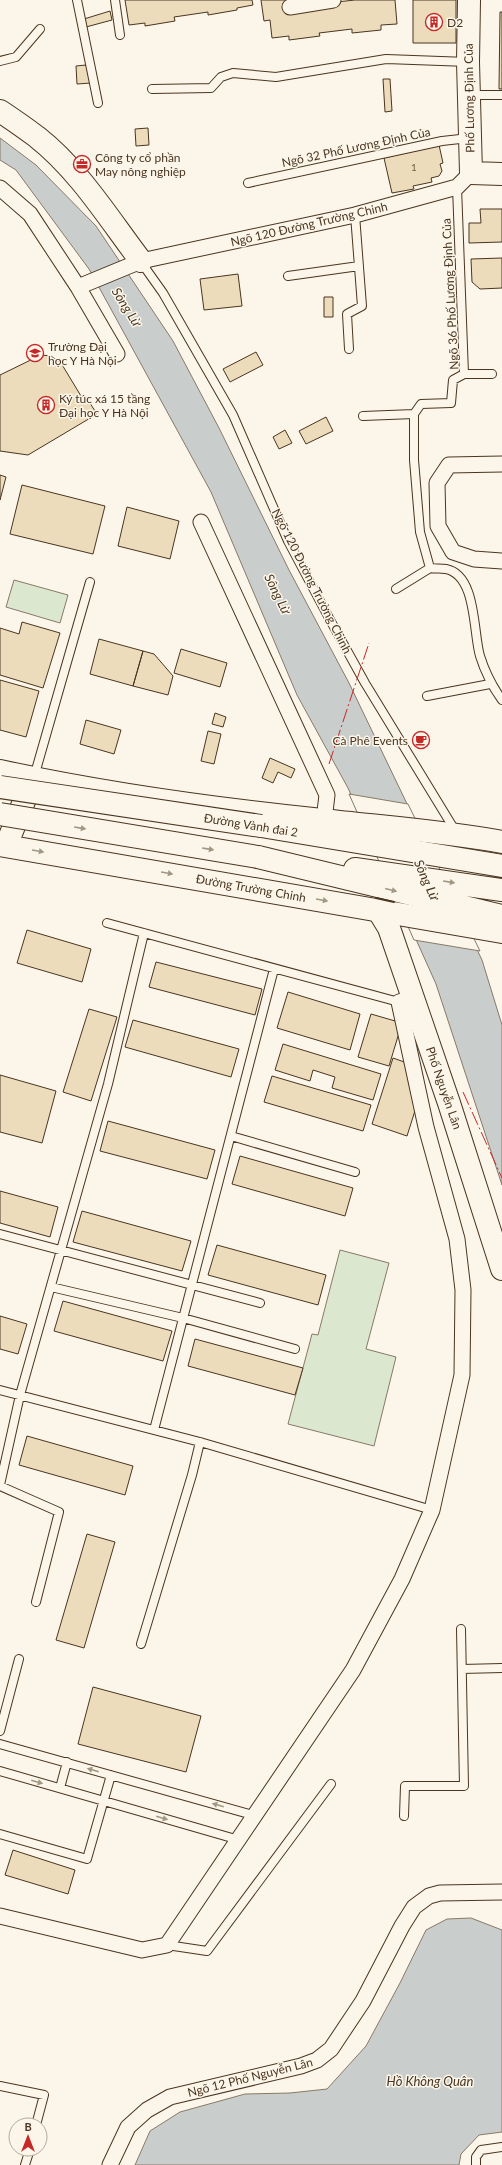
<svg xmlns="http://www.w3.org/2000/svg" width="502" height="2165" font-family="Lato,sans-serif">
<rect width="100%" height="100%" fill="#fbf6e9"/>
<path fill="#dce7d0" stroke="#887966" d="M14 580 68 595 60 623 6 607Z
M340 1250 389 1263 366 1349 396 1357 374 1446 288 1424 312 1334 318 1335Z"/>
<path fill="#c9cecd" stroke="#887966" d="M0 138 36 165 96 226 173 341 219 428 289 570 349 683 482 960 502 1025V1185L436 984 348 788 297 695 211 492 89 269 16 170 0 160Z
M471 1918 502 1930V2132L479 2135 461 2154 459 2165H135L150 2131 180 2112 245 2094 290 2093 327 2089 366 2046 400 1983 426 1930 447 1919Z"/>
<path fill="#fbf6e9" stroke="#887966" d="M349 794 408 804 480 951 414 940Z"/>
<path fill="#ecdcbc" stroke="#4a3520" d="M125 0H252L253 5 237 8V10L208 15V12L174 17 175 21 145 26V23L129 25Z
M261 0H289L290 7 355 0H395L397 24 381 25V30L352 33V29L319 33 320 36 289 40V36L272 38 270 20 264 21Z
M413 0H456V43H413Z
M110 11 112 20 86 27 84 19Z
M500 12H502V89H499Z
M86 65 91 83 77 84 76 66Z
M383 79H390L392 111 385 112Z
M148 128 149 145 136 146 135 129Z
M439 145 443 163 440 164 442 171 439 176 431 178 432 182 413 186 414 189 392 193 384 158Z
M480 209H502V242L469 243V223H481Z
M502 258V288L480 289 472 282 471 259Z
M238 274 242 306 204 310 200 279Z
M324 297H333V317H324Z
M256 352 263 365 230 382 223 369Z
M41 355 51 356 61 363 81 396 84 394 97 414 28 455 0 451V375Z
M326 417 333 431 306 444 299 431Z
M285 430 292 443 279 449 273 437Z
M0 475 6 477 0 500Z
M22 485 105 506 93 554 10 534Z
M127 507 179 521 170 559 118 546Z
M22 622 60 633 43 688 0 675V628L19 634Z
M99 639 143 651 133 686 90 674Z
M181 649 227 663 220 687 174 673Z
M143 651 154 654 173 676 168 695 133 686Z
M0 680 39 691 26 737 0 730Z
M215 713 226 717 223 727 212 724Z
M86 720 121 730 114 754 80 744Z
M208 731 221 734 214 764 201 761Z
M270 758 295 769 291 778 278 772 273 783 262 778Z
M27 930 91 949 82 982 17 963Z
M156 962 262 989 255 1015 149 987Z
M288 992 360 1014 350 1050 277 1028Z
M89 1009 117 1017 91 1101 63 1092Z
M371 1014 402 1023 389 1066 358 1057Z
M133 1020 239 1049 231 1077 125 1047Z
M283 1044 381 1074 373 1100 332 1088 335 1077 313 1070 310 1081 275 1070Z
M393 1058 410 1064 419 1098 407 1136 372 1124Z
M0 1075 56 1091 42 1143 0 1132Z
M272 1076 371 1105 363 1131 264 1102Z
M108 1121 215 1150 207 1179 100 1151Z
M240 1156 353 1188 345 1216 232 1184Z
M0 1191 58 1207 50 1237 0 1223Z
M82 1211 191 1241 182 1271 73 1242Z
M217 1245 326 1275 318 1305 208 1275Z
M63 1301 172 1331 163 1361 54 1331Z
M0 1316 27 1324 18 1354 0 1349Z
M195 1339 303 1368 295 1395 188 1366Z
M27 1436 133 1466 125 1495 19 1465Z
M87 1534 115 1542 84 1648 56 1640Z
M93 1687 201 1716 186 1772 78 1744Z
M13 1850 75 1870 68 1894 5 1875Z"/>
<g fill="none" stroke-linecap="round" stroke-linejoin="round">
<g stroke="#4a3520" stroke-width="10">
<path id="lane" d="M77 0 98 103
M115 0 120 35
M0 61 16 57 40 29
M152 89 211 88 221 77 233 73 276 77 386 59 468 62
M470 95H502
M248 183 442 141 469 138
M457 187 464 374
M141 262 163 293 233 415 288 541 329 618 365 683 456 832
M288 276 359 266
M349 349 347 314 362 306 355 215
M464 374H492
M363 416 414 414
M430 568C435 569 441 568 446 569 477 575 473 633 480 656 485 672 492 686 502 700
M396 589 430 568 420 532 414 460V414L421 404 451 403 453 380 464 374
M427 696 490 684
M34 777 90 582
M107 923 399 1002
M231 1136 355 1172
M0 1234 260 1303
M51 1287 183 1318 295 1349
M0 1390 200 1442 432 1510
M154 1430 274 969
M0 1485 20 1395 108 1084 144 933
M0 1486 59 1512 36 1602
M141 1644 192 1475 200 1442
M462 1669 502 1668
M0 1731 19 1659
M0 1744 256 1816
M0 1771 239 1840
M60 1788 67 1762
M404 1816 405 1786H464L461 1629
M0 1834 87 1859 111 1775
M167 1945 207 1951 331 1784
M0 2086 44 2095 36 2125
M25 2165 30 2149
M476 2165V2157L481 2150 502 2147"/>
</g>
<g stroke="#4a3520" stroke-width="17">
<path id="street" d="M290 7 333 0
M0 188 30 214 78 287 117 354
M78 287 141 261 355 215 457 187 471 173
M502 464 449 465 437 483 438 526 453 552 474 559 502 561
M201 522 327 795 324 820
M0 1916 142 1950 167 1945 353 1670 402 1579 432 1510 462 1375 463 1290 457 1239 426 1127 399 1002 412 998
M110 2165 128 2127 147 2110 170 2097 301 2066 317 2060 331 2049 363 2001 402 1926 414 1907 429 1896 440 1893 502 1892"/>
</g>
<g stroke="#4a3520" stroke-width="24">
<path id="secondary" d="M469 0 468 62 471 173 502 174
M0 111C12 119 25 128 37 137 79 170 109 219 141 261
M378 910 389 928 449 1103 502 1269"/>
</g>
<g stroke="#4a3520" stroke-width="24">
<path id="primary" d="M0 771C106 794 215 809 322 820 383 827 442 831 502 842
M0 845 502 932
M6 846 33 779"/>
</g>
<g stroke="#4a3520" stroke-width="24">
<path id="highway" d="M261 826 502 866
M258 857 502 916
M355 869 502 890"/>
</g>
<use href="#lane" stroke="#fbf6e9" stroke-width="8"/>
<use href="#street" stroke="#fbf6e9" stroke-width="15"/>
<use href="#secondary" stroke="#fbf6e9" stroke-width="22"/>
<use href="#primary" stroke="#fbf6e9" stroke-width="22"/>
<use href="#highway" stroke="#fbf6e9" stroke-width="22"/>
<g stroke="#4a3520" stroke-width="24" stroke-linecap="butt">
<path id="highway-bridge" d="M0 787 261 826
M0 814 258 857"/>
</g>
<use href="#highway-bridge" stroke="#fbf6e9" stroke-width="22"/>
<path stroke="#4a3520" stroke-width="2" d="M376 898 394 902"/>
<path stroke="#c62828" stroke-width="1" stroke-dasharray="14 3 2 3" stroke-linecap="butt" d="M329 764 369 643
M463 1092 502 1178"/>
</g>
<defs><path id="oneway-solid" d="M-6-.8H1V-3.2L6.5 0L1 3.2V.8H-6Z"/></defs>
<g fill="#a29684">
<use href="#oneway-solid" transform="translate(80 828) rotate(9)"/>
<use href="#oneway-solid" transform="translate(208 849) rotate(9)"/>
<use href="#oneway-solid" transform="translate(38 851) rotate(10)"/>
<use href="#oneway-solid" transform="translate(167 873) rotate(10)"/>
<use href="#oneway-solid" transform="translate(449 882) rotate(9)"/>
<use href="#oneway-solid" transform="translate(391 890) rotate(14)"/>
<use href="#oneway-solid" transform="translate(322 900) rotate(10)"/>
<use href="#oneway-solid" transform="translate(93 1770) rotate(-164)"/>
<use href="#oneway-solid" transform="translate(37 1782) rotate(16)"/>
<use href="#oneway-solid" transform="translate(218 1805) rotate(-164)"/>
<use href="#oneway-solid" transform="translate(162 1818) rotate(16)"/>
</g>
<defs>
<g id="building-ring" transform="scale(0.9)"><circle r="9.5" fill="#fbf6e9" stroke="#c62828" stroke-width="1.5"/><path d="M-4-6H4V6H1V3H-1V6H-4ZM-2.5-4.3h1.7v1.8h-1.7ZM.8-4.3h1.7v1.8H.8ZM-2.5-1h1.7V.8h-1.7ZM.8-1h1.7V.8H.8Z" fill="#c62828"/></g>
<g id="office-ring" transform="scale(0.9)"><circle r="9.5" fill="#fbf6e9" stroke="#c62828" stroke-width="1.5"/><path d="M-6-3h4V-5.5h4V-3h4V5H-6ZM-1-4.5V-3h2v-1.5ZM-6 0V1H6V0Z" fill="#c62828"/></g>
<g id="university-ring" transform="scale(0.9)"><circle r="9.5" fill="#fbf6e9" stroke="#c62828" stroke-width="1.5"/><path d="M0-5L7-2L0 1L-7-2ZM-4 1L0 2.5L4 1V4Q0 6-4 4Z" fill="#c62828"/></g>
<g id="cafe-ring" transform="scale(0.9)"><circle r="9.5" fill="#fbf6e9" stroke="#c62828" stroke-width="1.5"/><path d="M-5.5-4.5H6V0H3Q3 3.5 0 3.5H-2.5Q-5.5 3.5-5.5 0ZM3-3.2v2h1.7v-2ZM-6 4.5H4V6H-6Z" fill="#c62828"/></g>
</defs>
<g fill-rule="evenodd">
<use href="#building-ring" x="434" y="22"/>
<use href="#office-ring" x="82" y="164"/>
<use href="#university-ring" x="35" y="353"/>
<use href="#building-ring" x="46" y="405"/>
<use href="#cafe-ring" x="421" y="740"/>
</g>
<g text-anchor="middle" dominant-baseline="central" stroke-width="3" stroke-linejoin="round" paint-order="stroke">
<g font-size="10" fill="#725f47">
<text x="414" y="167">1</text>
</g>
<g font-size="12" fill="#4a3520" stroke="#fbf6e9" text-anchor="start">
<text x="447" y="22">D2</text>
<text x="95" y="157">Công ty cổ phần<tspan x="95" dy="14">May nông nghiệp</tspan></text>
<text x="48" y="346">Trường Đại<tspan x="48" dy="14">học Y Hà Nội</tspan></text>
<text x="59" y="398">Ký túc xá 15 tầng<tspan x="59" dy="14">Đại học Y Hà Nội</tspan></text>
<text x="408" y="740" text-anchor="end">Cà Phê Events</text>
</g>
<g font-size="12" fill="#4a3520" stroke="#fbf6e9">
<text transform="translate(469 98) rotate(-91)">Phố Lương Định Của</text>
<text transform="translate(356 147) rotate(-12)">Ngõ 32 Phố Lương Định Của</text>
<text transform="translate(309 224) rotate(-13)">Ngõ 120 Đường Trường Chinh</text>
<text transform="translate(450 294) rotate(-93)">Ngõ 36 Phố Lương Định Của</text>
<text transform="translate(312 581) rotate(63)">Ngõ 120 Đường Trường Chinh</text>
<text transform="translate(251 825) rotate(9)">Đường Vành đai 2</text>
<text transform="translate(251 888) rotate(10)">Đường Trường Chinh</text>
<text transform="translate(444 1088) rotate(71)">Phố Nguyễn Lân</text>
<text transform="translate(250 2077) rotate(-14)">Ngõ 12 Phố Nguyễn Lân</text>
</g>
<g font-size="13" font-style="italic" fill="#4a3520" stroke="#fbf6e9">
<text transform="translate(127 307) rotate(58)">Sông Lừ</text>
<text transform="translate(278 594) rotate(64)">Sông Lừ</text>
<text transform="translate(427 880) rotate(66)">Sông Lừ</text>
<text x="430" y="2081">Hồ Không Quân</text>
</g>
</g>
<g transform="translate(28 2137)"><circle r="19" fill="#fbf6e9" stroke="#b4a999"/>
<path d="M0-3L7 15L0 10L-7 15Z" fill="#c62828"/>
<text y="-6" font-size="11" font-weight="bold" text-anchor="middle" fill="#4a3520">B</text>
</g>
</svg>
